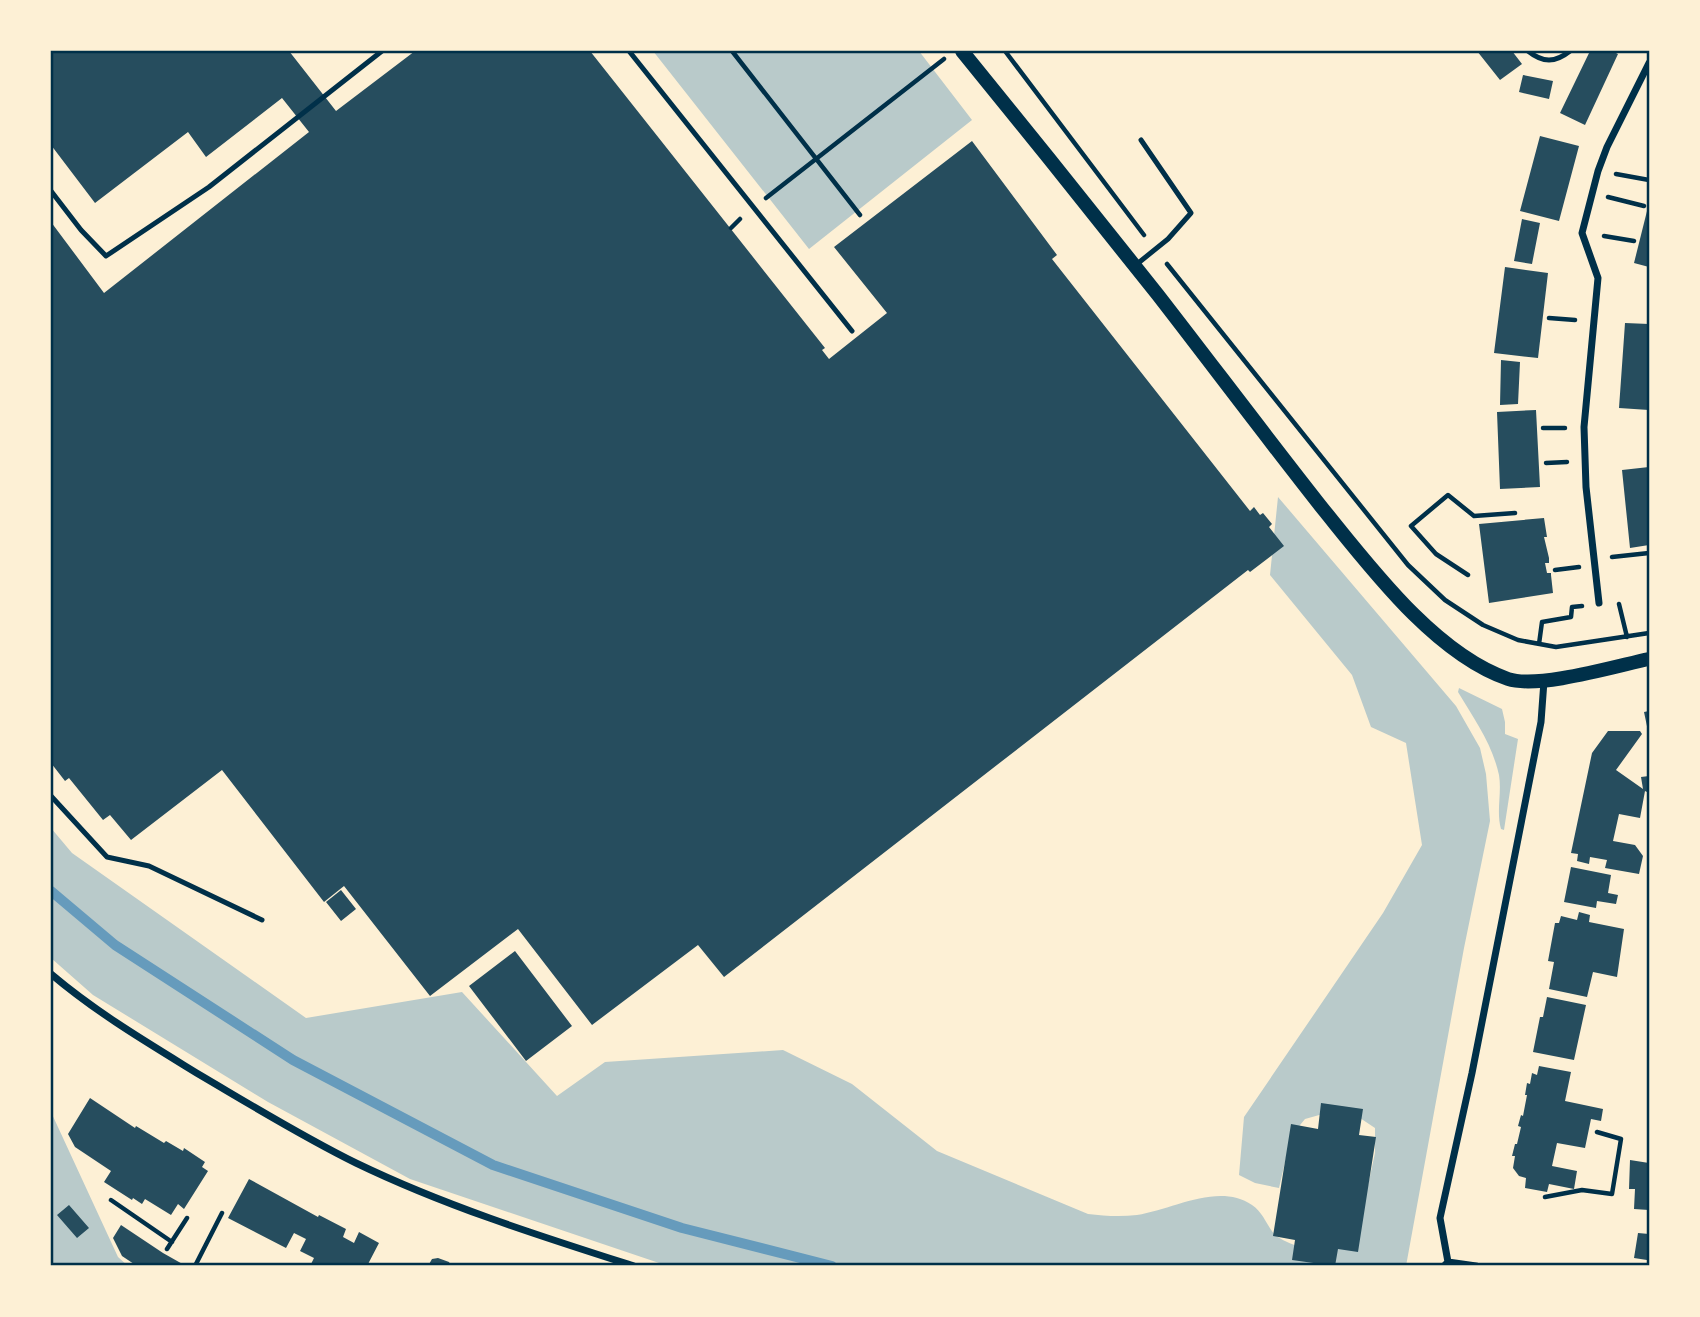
<svg xmlns="http://www.w3.org/2000/svg" width="1700" height="1317" font-family="'Open Sans',sans-serif">
<rect width="100%" height="100%" fill="#fdf0d5"/>
<path fill="#b9caca" d="M653 51H919L972 120 809 249Z
M1278 497 1456 706 1480 748 1486 774 1490 821 1464 948 1406 1266H668L410 1179 268 1102 93 995 51 958V828L72 853 306 1018 462 992 557 1096 605 1062 783 1050 852 1084 937 1151 1088 1214C1104 1216 1121 1217 1137 1215 1172 1210 1218 1182 1252 1205 1263 1212 1267 1226 1275 1235 1281 1240 1292 1244 1299 1247L1367 1190 1375 1153V1128L1354 1114 1330 1112 1305 1119 1291 1136 1279 1188 1255 1183 1239 1175 1244 1117 1383 913 1422 845 1406 743 1371 727 1352 675 1270 575Z
M1459 688 1502 709 1505 722V734L1518 739 1504 830 1501 829C1496 812 1502 793 1499 775 1492 743 1474 719 1458 692Z
M51 1112 118 1257 128 1266H51Z"/>
<g fill="none" stroke-linecap="round" stroke-linejoin="round">
<path stroke="#669bbc" stroke-width="10" d="M51 891 115 945 293 1060 493 1165 682 1228 832 1266"/>
</g>
<path fill="#264d5e" d="M51 51H289L336 111 415 51H590L825 348 822 350 829 359 887 313 834 247 972 141 1057 255 1052 259 1250 511 1254 507 1260 515 1263 513 1272 524 1269 527 1284 546 1250 572 1248 570 724 977 698 945 592 1025 518 929 430 996 344 886 324 902 222 770 131 840 110 815 103 820 69 778 65 781 51 763V222L104 293 309 132 282 98 206 157 188 132 95 203 51 145Z
M1477 51H1512L1522 64 1500 80Z
M1590 51H1612L1618 54 1585 125 1560 113Z
M1523 75 1553 81 1549 99 1519 92Z
M1540 136 1579 146 1559 221 1520 211Z
M1648 207 1649 208V267L1634 263Z
M1522 219 1540 223 1532 264 1514 261Z
M1505 267 1548 273 1538 358 1494 353Z
M1625 323 1649 324V410L1619 408Z
M1501 360 1520 362 1518 404 1500 405Z
M1536 410 1540 487 1500 489 1497 412Z
M1649 467V545L1630 548 1622 470Z
M1544 518 1547 537H1544L1549 558V563H1545L1547 573H1551V575L1553 593 1489 603 1479 524Z
M1649 711V731H1648L1644 712Z
M1608 731H1640L1642 734 1616 770 1643 789 1641 777 1649 776V793L1645 791 1640 818 1619 814 1613 841 1635 845 1643 856 1639 874 1605 868 1607 860 1590 857 1589 864 1577 861 1578 854 1571 853 1592 753Z
M1571 867 1611 875 1608 893 1618 895 1616 904 1597 901 1596 908 1564 902Z
M341 890 356 909 341 921 326 902Z
M1579 912 1590 915 1589 922 1624 929 1617 977 1593 972 1587 997 1549 989 1554 962 1548 961 1555 923H1559L1561 916 1577 920Z
M515 951 572 1026 526 1061 469 986Z
M1547 997 1586 1005 1574 1060 1533 1052 1540 1017H1543Z
M1539 1066 1571 1072 1565 1101 1603 1109 1601 1121 1591 1119 1585 1148 1557 1143 1552 1166 1577 1171 1574 1189 1549 1184 1547 1192 1525 1188 1526 1178 1519 1176 1513 1168 1515 1156H1512L1515 1144H1517L1521 1127 1518 1126 1521 1115 1523 1116 1527 1095H1525L1527 1083 1530 1084 1532 1073 1537 1075Z
M90 1098 135 1128 136 1126 164 1143 166 1141 183 1151 184 1148 205 1162 202 1167 208 1171 184 1209 178 1204 171 1215 145 1199 142 1204 133 1198 132 1200 104 1182 111 1171 75 1147 68 1134Z
M1321 1103 1363 1109 1359 1135 1376 1137 1358 1252 1338 1249 1335 1266 1292 1260 1295 1240 1273 1236 1291 1124 1318 1129Z
M1630 1160 1649 1163V1210L1634 1209 1635 1189H1629Z
M249 1179 318 1217 319 1215 346 1229 343 1237 354 1243 359 1232 379 1243 367 1266H315L311 1264 314 1258 300 1251 306 1239 294 1233 286 1248 228 1218Z
M69 1205 89 1228 77 1238 57 1215Z
M121 1225 163 1253 186 1266H137L122 1256 113 1238Z
M1638 1233 1649 1234 1647 1260 1634 1258Z
M438 1258 449 1262 451 1266H428L432 1259Z"/>
<g fill="none" stroke-linecap="round" stroke-linejoin="round">
<path stroke="#003049" stroke-width="4.5" d="M732 51 860 215
M1005 51 1144 235
M1616 174 1649 180
M1608 197 1644 206
M766 198 944 59
M731 228 740 219
M1604 236 1634 241
M1167 264 1408 565 1445 600 1483 625 1518 640 1556 647 1649 633
M1549 318 1575 320
M1543 428H1565
M1546 463 1567 462
M1612 557 1649 553
M1555 570 1579 567
M1468 575 1436 554 1411 526 1448 495 1474 516 1515 513
M1619 604 1627 637
M1539 644 1542 622 1571 617 1572 607 1582 606
M1545 1197 1582 1190 1612 1194 1621 1139 1597 1132
M111 1200 172 1242
M167 1249 187 1218
M196 1264 222 1213"/>
<path stroke="#003049" stroke-width="5" d="M629 51 852 331
M1528 51C1543 63 1555 63 1570 51
M51 191 81 230 106 256 209 187 382 51
M1137 264 1168 239 1191 213 1141 140
M51 796 107 857 149 866 262 920"/>
<path stroke="#003049" stroke-width="7" d="M1599 603 1586 487 1584 427 1598 278 1582 233 1598 171 1607 147 1649 63
M51 974C97 1013 148 1043 200 1075 251 1105 303 1137 356 1163 445 1206 540 1236 634 1266
M1448 1262 1476 1266
M1444 1266 1448 1262 1440 1218 1472 1073 1541 722 1544 681"/>
<path stroke="#003049" stroke-width="14" d="M962 51C1028 132 1093 213 1158 295 1213 366 1267 438 1323 509 1370 567 1435 654 1508 679 1539 689 1616 666 1649 659"/>
</g>
<rect width="1700" height="1317" fill="none" stroke="#fdf0d5" stroke-width="105"/>
<rect x="52" y="52" width="1596" height="1212" fill="none" stroke="#003049" stroke-width="2.5"/>
</svg>
